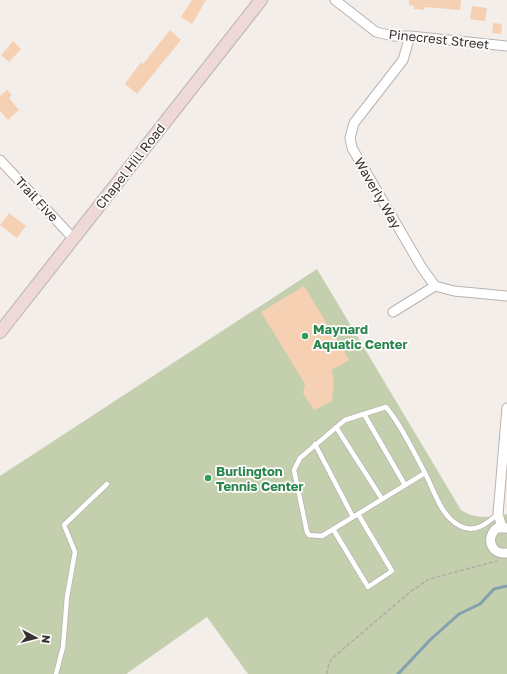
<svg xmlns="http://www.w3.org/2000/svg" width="507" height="674" font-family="'Golos Text',sans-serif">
<rect width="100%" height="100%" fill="#f4eeeb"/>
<path fill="#c4cfad" d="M317 269 461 510C476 520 490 517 507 514V674H248L207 617 126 674H0V476Z"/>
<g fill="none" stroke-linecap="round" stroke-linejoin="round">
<path stroke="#80a2b0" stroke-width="3" d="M398 674 430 640 459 614 480 604 494 589 507 586"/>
</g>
<path fill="#f6d0b2" d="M192 0H206L192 24 181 17Z
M409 0H461L460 10 425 7 424 10 414 9V6L409 5Z
M472 6 487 8 485 21 470 19Z
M493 23 502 24 501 34 492 33Z
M170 30 181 40 137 94 125 84 141 62 143 64Z
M13 41 21 49 9 62 1 55Z
M7 90 12 95 9 98 19 110 8 120 0 111V96Z
M9 213 26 226 17 238 0 225Z
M304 286 349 360 332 370 334 384 332 401 314 410 303 393 305 384 261 312Z"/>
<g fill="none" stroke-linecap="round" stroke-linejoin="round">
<g stroke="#b8b3b0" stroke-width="6">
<path id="service" d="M364 414 405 485
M336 427 382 499
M315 444 353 517
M425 473 322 536 309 535 307 532 294 470 300 458 345 420 386 407C402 426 413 451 425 473 434 490 441 517 460 526 475 534 487 523 498 514
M333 529 368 587 392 571 358 514
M56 674 63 647 67 597 75 552 64 525 107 484"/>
</g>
<g stroke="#b8b3b0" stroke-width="11">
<path id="minor" d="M335 0 376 32 393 36H410L507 46
M410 36 403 60 354 123 350 138 352 148 422 268 435 286 454 291 507 296
M0 160 73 238
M393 312 435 286
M502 527 498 514 507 408
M507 528H497C485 538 491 555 507 553"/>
</g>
<g stroke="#b8b3b0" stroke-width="14">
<path id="secondary" d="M0 332 261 0"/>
</g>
<path stroke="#b1adaa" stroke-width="1.5" stroke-dasharray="4 2" stroke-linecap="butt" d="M327 674 329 663 335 656 410 592 429 579 497 561"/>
<use href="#service" stroke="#fff" stroke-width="4.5"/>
<use href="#minor" stroke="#fff" stroke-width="9"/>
<use href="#secondary" stroke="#eed9d6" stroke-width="12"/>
</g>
<g fill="#2e9e5b" stroke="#fffcfb" stroke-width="1.5">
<circle cx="305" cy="336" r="4"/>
<circle cx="208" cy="478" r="4"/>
</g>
<g text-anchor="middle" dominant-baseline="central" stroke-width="3.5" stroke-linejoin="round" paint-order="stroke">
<g font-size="13" fill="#353332" stroke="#fffcfb">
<text transform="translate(439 39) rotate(6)">Pinecrest Street</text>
<text transform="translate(130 166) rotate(-52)">Chapel Hill Road</text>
<text transform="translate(378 193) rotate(60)">Waverly Way</text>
<text transform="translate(37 199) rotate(47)">Trail Five</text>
</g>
<g font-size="13" font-weight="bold" fill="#27864d" stroke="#fffcfb" text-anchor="start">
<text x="313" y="329">Maynard<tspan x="313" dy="15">Aquatic Center</tspan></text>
<text x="216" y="471">Burlington<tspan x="216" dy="15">Tennis Center</tspan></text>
</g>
</g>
<g transform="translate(36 638) rotate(97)" stroke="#fffcfb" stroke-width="3" paint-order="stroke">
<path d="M0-3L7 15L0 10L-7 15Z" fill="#353332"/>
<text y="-6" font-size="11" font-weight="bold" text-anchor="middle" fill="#353332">N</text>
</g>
</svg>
